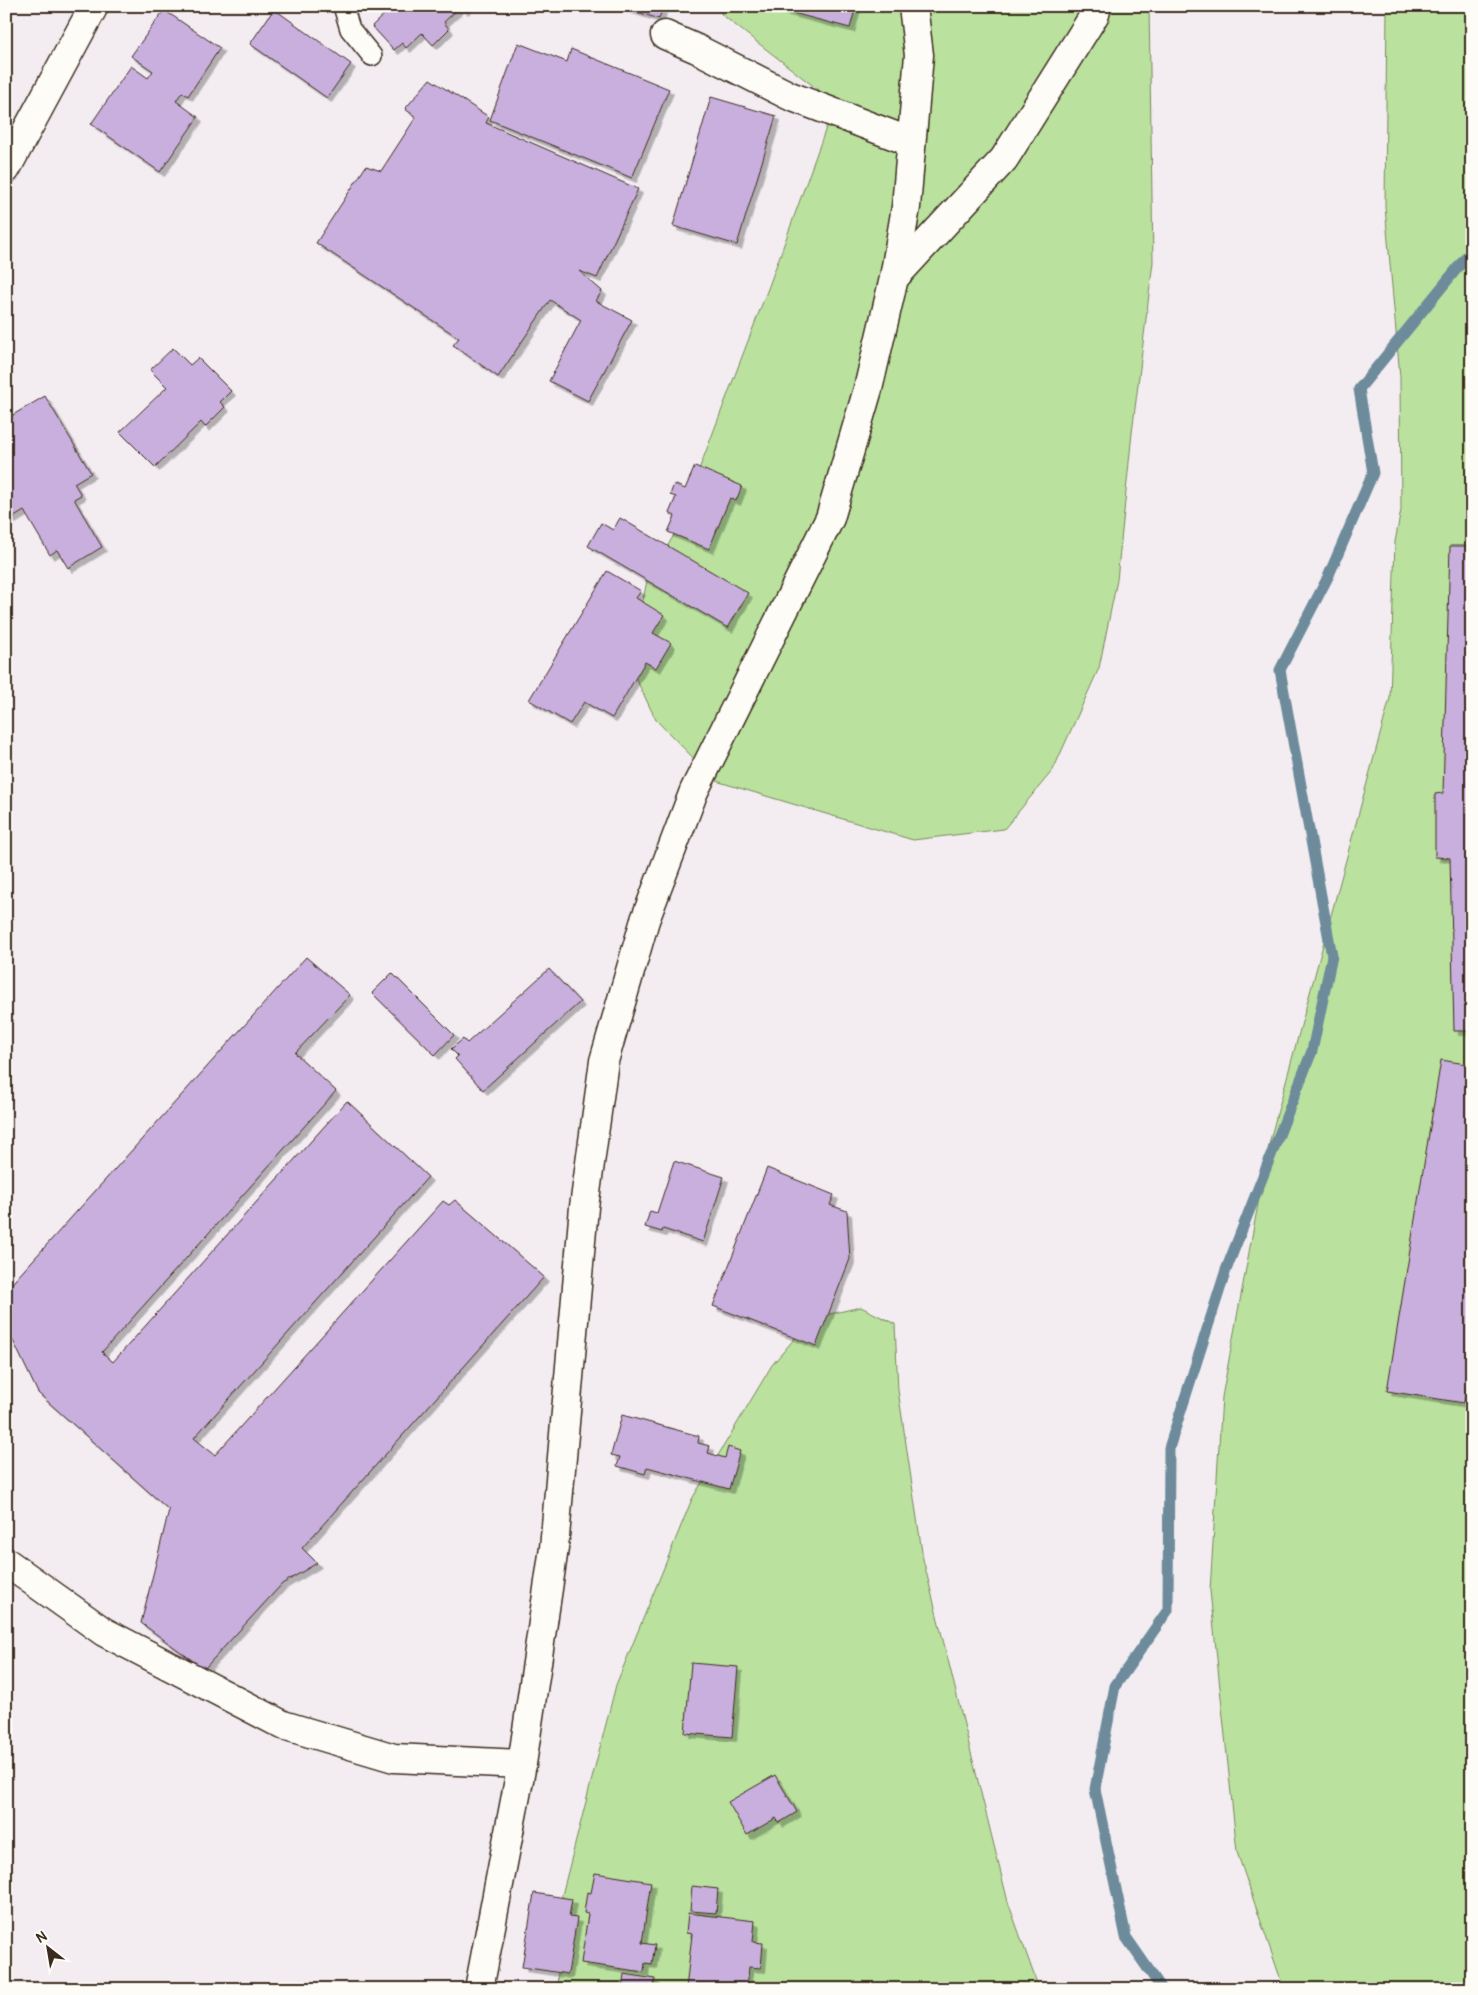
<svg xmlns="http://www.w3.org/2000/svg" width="1478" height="1995" font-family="Pangolin,sans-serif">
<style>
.green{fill:#bae29e;stroke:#7a865e}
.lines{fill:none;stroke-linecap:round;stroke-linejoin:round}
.stream{stroke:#6d8b9b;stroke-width:11}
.building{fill:#c9afde;stroke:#3b2a1e;filter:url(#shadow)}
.lane-casing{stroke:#3b2a1e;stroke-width:22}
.street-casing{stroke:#3b2a1e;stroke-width:31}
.secondary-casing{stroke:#3b2a1e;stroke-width:31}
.lane{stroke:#fdfcf7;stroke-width:19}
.street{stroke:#fdfcf7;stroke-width:28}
.secondary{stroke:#fdfcf7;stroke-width:28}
</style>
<defs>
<filter id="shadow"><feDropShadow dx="4.5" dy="4.5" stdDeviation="0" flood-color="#0004"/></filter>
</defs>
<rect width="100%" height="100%" fill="#f3edf2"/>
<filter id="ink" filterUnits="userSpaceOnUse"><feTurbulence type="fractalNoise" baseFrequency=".02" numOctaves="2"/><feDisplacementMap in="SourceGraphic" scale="10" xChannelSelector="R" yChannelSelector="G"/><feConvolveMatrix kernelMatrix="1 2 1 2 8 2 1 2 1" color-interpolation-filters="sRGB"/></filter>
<g filter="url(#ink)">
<path class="green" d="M723,6H1149L1153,262L1132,433L1117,580L1099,668L1053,770L1004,829L913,840L716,781L656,720L629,664L647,581L674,535L769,286L835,103L721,14Z
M1387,6H1472V1989H1284L1237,1852L1210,1591L1222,1397L1270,1140L1390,698L1395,542L1401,510L1400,377L1385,207Z
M861,1307L895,1324L898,1390L923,1559L1008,1902L1039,1989H557L562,1895L616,1685L692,1499L772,1365L812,1318Z"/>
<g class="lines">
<path class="stream" d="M1162,1989L1126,1937L1095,1789L1115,1686L1168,1610L1169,1448L1226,1270L1312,1051L1332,956L1280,670L1328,577L1373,473L1359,389L1472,250"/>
</g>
<path class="building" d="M393,6H468L464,10L460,7L444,22L449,29L433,45L422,33L406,48L402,43L394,50L372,26Z
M619,6H663L659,19Z
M766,6H856L850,28Z
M274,9L351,64L327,98L250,44Z
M164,10L220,48L188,96L182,92L176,101L198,117L160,172L91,124L131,66L148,78L153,71L131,56Z
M518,43L567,62L571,49L669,89L632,178L490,120Z
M430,79L489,117L486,123L638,189L597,278L579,271L602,291L596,301L632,320L588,401L549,381L581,320L550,300L498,377L453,345L459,338L316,243L366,166L381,171L416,117L405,109Z
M711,97L776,116L737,245L673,226Z
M173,348L190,365L198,358L231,391L220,402L225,407L205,427L201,422L155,467L120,432L167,387L150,370Z
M45,396L91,473L74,483L81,495L74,499L102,547L68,568L57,550L50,555L24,511L11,519L6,511V419Z
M695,466L742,486L736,501L730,498L709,549L668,532L675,516L669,513L676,497L670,495L674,484L685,489Z
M620,518L748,593L728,628L588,546L601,523L613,530Z
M1450,546H1472V1031H1454L1450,858L1435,857V794L1443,793Z
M607,571L641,591L636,598L664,615L653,633L671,643L656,668L645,662L612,718L584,702L570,724L529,700Z
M306,957L350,995L295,1053L336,1091L102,1352L113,1362L347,1101L428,1177L194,1438L215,1455L443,1201L449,1205L455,1200L544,1277L302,1548L317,1563L282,1584L204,1669L141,1623L169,1510L38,1393L6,1326V1290Z
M549,969L580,1002L483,1090L455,1059L458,1056L451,1049L463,1039L467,1043Z
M392,973L454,1035L435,1055L372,993Z
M1441,1060L1472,1065V1353L1464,1403L1387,1391Z
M674,1161L724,1177L703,1242L663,1229L662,1232L645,1227L650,1211L657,1213Z
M767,1168L834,1195L830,1205L847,1211L850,1259L816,1346L713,1306Z
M622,1415L699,1436L698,1443L710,1446L708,1453L725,1458L728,1447L740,1451L729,1489L647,1467L645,1474L617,1466L620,1457L611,1455Z
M691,1663L738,1667L732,1737L685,1733Z
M775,1775L797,1812L779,1823L776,1818L747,1835L728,1802Z
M595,1873L651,1882L642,1943L655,1945L652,1964L645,1963L644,1972L581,1963L588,1914L584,1913L587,1892L591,1893Z
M692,1886L718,1889L716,1913L690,1911Z
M534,1893L572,1899L569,1917L577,1918L568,1974L522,1967Z
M688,1913L755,1921L753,1942L763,1943L761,1968L749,1967L747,1989H686L692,1934L686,1933Z
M624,1974L655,1979L654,1989H622Z"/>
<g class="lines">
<defs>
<path id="lane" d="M343,6L350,29L372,56"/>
<path id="street" d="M665,35L697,49L790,96L911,142
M6,169L94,6
M894,278L1004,159L1095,14L1097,6
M6,1562L104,1632L283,1725L394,1758L522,1764"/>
<path id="secondary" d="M479,1989L522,1764L554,1548L584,1207L604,1061L645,920L694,791L830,518L868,389L894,278L906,207L919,55L913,6"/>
</defs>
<use href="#lane" class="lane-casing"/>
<use href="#street" class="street-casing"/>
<use href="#secondary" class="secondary-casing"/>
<use href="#lane" class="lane"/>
<use href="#street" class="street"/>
<use href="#secondary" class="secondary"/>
</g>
</g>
<rect width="1478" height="1995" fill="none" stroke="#fdfcf7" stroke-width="25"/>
<rect x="12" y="12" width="1453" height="1970" fill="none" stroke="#3b2a1e" stroke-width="2" filter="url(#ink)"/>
<g transform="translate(48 1948) rotate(329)" stroke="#fdfcf7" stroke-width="4" paint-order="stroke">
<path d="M0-4L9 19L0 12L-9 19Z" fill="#3b2a1e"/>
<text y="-8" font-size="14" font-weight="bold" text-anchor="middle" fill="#3b2a1e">N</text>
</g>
</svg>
